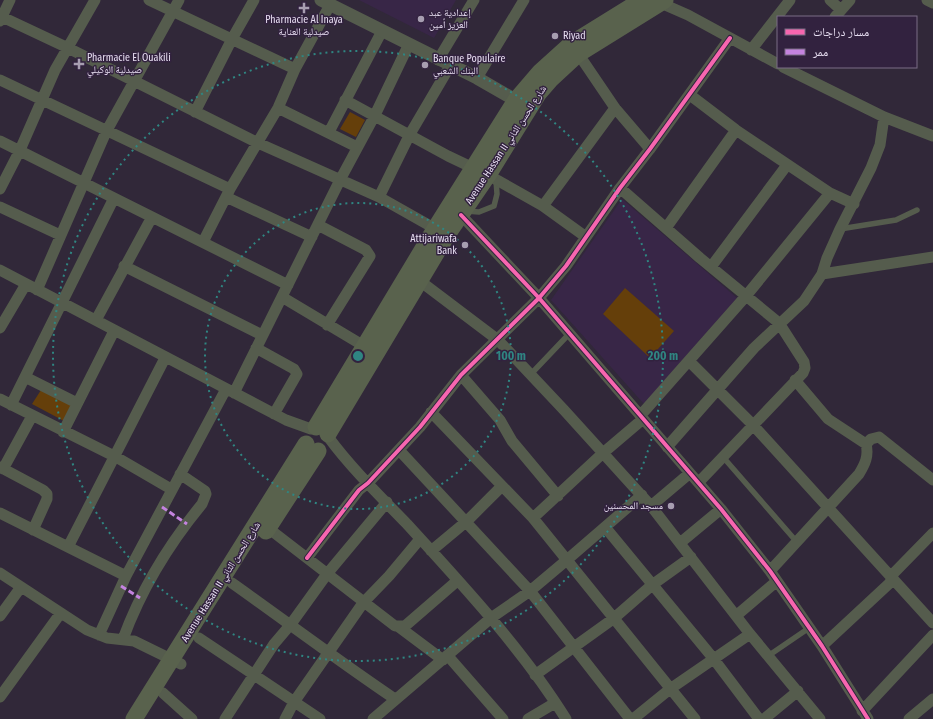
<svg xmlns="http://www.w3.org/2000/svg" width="933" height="719" font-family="'Fira Sans Condensed','Noto Naskh Arabic',sans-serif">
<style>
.built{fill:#382647}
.green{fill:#653f0a}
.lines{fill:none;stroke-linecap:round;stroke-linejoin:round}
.service{stroke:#555c4d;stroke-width:5.5}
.minor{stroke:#555c4d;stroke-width:11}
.tertiary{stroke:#555c4d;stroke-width:13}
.primary{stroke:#59624d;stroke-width:17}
.quiet{stroke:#c483df;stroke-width:3;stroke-dasharray:6 3;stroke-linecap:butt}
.cycleway-casing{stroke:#32223f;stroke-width:6}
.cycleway{stroke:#f766af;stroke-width:4}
.ring{fill:none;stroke:#2f8682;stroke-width:2;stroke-dasharray:2 4}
.poi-dot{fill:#a79eb1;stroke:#32223f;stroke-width:1.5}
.labels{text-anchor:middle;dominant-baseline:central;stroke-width:3;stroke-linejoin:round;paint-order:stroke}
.poi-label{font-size:10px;fill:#e7def1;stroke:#32223f;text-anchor:start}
.street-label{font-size:10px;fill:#e7def1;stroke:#32223f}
.centre{fill:#2f8682;stroke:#32223f;stroke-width:2}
.ring-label{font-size:12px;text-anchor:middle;font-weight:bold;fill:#2f8682;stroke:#32223f;stroke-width:3;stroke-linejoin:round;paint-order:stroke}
</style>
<rect width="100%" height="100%" fill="#312839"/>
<path class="built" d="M359,0H456L434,38Z
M622,199L737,298L644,404L551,300Z"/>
<path class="green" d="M350,112L365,120L356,137L340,129Z
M625,288L674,331L650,358L603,314Z
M41,390L72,405L64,421L32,404Z"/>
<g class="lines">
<path class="service" d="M466,211L479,212L494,206L497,194L496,180
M840,229L896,220L917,210
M531,374L569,334
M723,457L796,541
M768,656L809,628"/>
<path class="minor" d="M149,0L295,69
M830,0L841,10
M927,0L933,3
M656,1L688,15L778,64
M0,16L66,47L258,143L379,197L441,232
M835,17L850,0
M0,21L10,0
M575,49L615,108L650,149
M751,50L790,0
M438,60L474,0
M783,67L884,117L933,136
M477,78L524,0
M0,80L230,189
M690,95L736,130L830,193
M345,100L448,156L488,175L543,206L586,237
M278,108L357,147
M195,112L232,39L254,0
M329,132L382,31
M0,141L288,285
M620,188L700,258L779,323L804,362L805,368L803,373L699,482
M0,189L20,150L55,70L95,0
M226,197L312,237
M379,197L410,134L450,66
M543,206L615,108
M0,207L60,235
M461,215L539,298L721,509L770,571L822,646L868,719
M318,225L366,250L370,256L327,325
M666,228L736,130
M203,242L230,189L278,108L295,69L330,5
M124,266L262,335
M711,267L787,165
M0,270L286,420L311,429
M822,274L933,257
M420,281L498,340L564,410L651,506L750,634L820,719
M37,290L106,132L179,0
M282,297L369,349
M96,320L152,217
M0,328L26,284
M256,348L294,369L297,374L274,414
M689,361L753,425L933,623
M461,375L500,420L512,441L558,496
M25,377L77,403
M234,393L340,180L375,115L409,44
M0,399L116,457L171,489
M11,405L114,198
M431,412L533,518L695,719
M640,416L746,296L830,193L854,204
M63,432L114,331
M329,438C352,469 380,496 407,524C461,583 524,651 566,719
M866,444L871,439L879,437L933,480
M667,447L754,348L804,301L822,274L827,258L840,229L871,168L880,145L884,117
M399,450L530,591L630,719
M0,467L43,490L47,494V499L33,530
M3,469L32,416
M651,506L690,473
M0,513L126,576
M533,518L603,453L643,419
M605,527L713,658L759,719
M268,528L395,626H405L457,581
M680,543L721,509
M68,547L165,358
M431,551L467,521L502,486
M307,558L359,490L368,483L420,427L461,375L539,298L566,266L620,188L650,149L730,38
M770,571L859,474C865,464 869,456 866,444L828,419L795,380
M0,573L87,630L107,638L134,641L181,664
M890,577L933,533
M232,583C287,622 340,662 395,699
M737,615L777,581
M0,616L21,587
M399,627L443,660
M99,635L126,576L226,389
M199,638L320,719
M123,639C141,590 169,544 202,504L206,494L205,491L180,474
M822,646L893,580
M448,656L503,719
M535,675L613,619L652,585L691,557
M163,693L192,719
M0,697L60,614
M862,711L933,635
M225,719L274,644L291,624L327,574L387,502
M285,719L294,702L363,603L389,576L420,539
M373,719L491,618L530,591L568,559L642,495
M528,719L555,703
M633,719L670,689L750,634
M764,719L798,691
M909,719L933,699"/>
<path class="tertiary" d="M321,0L477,78L524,105"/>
<path class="primary" d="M316,427L435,229L516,100L540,72L571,44L642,0
M328,434L447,235L488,175L538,94L551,79L578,54L665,0
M266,531L318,451
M134,719L306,444"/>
<path class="quiet" d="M162,507L187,524
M121,586L140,598"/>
<defs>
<path id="cycleway" d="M461,215L539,298L721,509L770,571L822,646L868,719
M307,558L359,490L368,483L420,427L461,375L539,298L566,266L620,188L650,149L730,38"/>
</defs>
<use href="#cycleway" class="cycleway-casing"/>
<use href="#cycleway" class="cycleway"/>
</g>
<g class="ring">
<circle cx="358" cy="356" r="153"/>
<circle cx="358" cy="356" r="305"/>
</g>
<g class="poi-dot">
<path d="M302 2h4v4h4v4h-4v4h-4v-4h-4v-4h4z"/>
<circle cx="421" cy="19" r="4"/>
<circle cx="555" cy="36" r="4"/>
<path d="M77 58h4v4h4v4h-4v4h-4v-4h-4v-4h4z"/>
<circle cx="425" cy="65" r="4"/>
<circle cx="465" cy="245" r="4"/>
<circle cx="671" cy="506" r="4"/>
</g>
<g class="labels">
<g class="poi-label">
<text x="429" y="13">إعدادية عبد<tspan x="429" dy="12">العزيز أمين</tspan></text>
<text x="304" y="20" text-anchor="middle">Pharmacie Al Inaya<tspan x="304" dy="12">صيدلية العناية</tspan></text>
<text x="563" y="36">Riyad</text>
<text x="87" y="58">Pharmacie El Ouakili<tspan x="87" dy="12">صيدلية الوكيلي</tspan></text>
<text x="433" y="59">Banque Populaire<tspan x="433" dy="12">البنك الشعبي</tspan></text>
<text x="457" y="239" text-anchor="end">Attijariwafa<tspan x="457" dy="12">Bank</tspan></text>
<text x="663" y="506" text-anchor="end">مسجد المحسنين</text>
</g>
<g class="street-label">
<text transform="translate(506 145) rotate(-57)">Avenue Hassan II شارع الحسن الثاني</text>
<text transform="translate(221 582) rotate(-58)">Avenue Hassan II شارع الحسن الثاني</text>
</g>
</g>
<circle cx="358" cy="356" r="6" class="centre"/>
<g class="ring-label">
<text x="511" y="360">100 m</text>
<text x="663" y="360">200 m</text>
</g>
<rect x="777" y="16" width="140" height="52" fill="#32223f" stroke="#7a6d86"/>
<rect x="785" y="29" width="20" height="6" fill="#f766af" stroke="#7a6d86"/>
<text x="813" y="36" font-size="12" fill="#e7def1">مسار دراجات</text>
<rect x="785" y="49" width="20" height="6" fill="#c483df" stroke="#7a6d86"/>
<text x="813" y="56" font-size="12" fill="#e7def1">ممر</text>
</svg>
